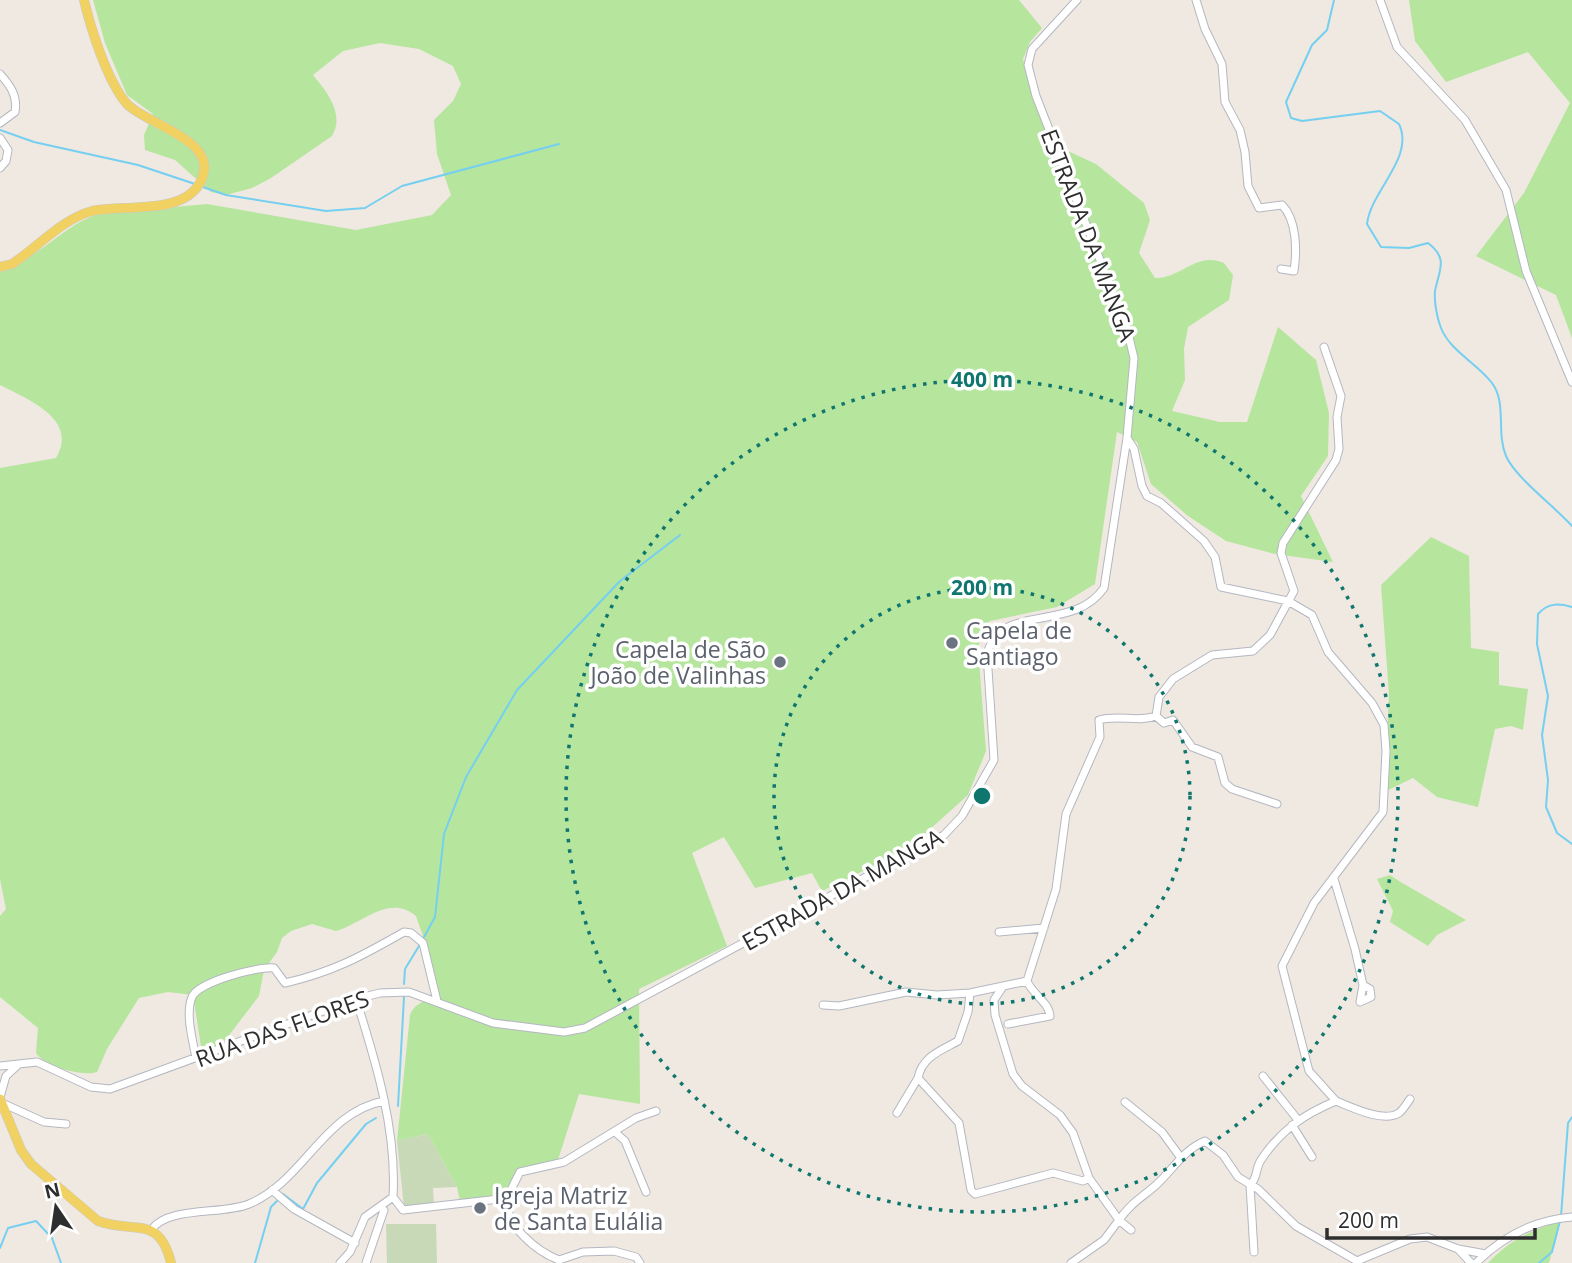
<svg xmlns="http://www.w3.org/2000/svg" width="1572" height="1263" font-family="'Open Sans',sans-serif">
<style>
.green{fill:#b6e59e}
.cemetery{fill:#c8d9b8}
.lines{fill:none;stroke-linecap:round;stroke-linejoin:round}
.stream{stroke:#75cff0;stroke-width:2}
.minor-casing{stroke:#b4b7c1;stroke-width:9}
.major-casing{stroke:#c9c9c9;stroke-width:10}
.minor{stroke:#fff;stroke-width:7}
.major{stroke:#f2d163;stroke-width:9}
.ring{fill:none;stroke:#0f766e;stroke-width:3.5;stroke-dasharray:3.5 7}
.worship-dot{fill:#6b7280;stroke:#fff;stroke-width:2.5}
.labels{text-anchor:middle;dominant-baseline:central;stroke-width:7;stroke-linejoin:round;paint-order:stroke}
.street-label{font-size:23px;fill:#2e2e2e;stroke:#fff}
.worship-label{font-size:23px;fill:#5b616d;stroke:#fff;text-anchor:start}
.centre{fill:#0f766e;stroke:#fff;stroke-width:3.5}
.ring-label{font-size:21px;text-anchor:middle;font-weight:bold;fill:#0f766e;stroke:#fff;stroke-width:7;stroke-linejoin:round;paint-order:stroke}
</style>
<rect width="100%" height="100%" fill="#efe9e1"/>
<path class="green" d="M93,0H1019L1042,28L1030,42L1023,59L1036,104L1057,146L1096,164L1144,203L1150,220L1139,253L1155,278C1181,279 1196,251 1224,263L1233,275L1229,300L1188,327L1184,349L1185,380L1172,411L1220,422H1247L1278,327L1316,360L1329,413L1328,456L1301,496L1333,562L1275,554L1226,541L1188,516L1151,484L1137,442L1117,432L1095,584L1057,607L990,621L981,634L978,648L986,751L968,795L908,849L822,891L812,873L755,888L724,837L692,853L727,946L639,989L640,1104L579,1094L558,1160L519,1170L508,1196L460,1201L457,1187L428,1134L397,1141L410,1015C414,1003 427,1002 433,992C441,977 421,932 416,916C389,893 360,925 336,931L312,924L291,931L282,938L277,952L264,970L259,996L220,1047L202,1053L193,995L168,992L139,998L107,1049L97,1072C82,1077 44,1066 36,1053L38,1028L0,997V916L6,909L0,879V468L56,458C79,419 29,400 0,385V270C40,259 62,225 99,214L207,204L356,230L432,215L451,195L437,154L434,120L453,101L461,84L453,66L419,49L380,43L343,51L313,75C327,92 345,114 332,136L271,178L252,188L226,195L211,192L175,160L145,150L144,135L153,114L127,95L105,43Z
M1409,0H1572V338L1556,295L1476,256L1524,193L1570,103L1528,52L1446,82L1415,41Z
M1431,537L1469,556L1471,648L1499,652V685L1528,689L1523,730L1511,726L1495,729L1478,807L1437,797L1413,778L1384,792L1389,695L1381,585Z
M1390,875L1399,881L1466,920L1437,935L1428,946L1390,922L1393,911L1377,879Z
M1560,1222L1549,1263H1488C1509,1241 1531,1229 1560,1222Z"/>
<path class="cemetery" d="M428,1134L457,1187L433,1188L434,1204L404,1207L397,1141Z
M386,1224H436L437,1263H387Z"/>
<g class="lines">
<path class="stream" d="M1334,0L1327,30L1312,45L1286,102L1291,118L1302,121L1380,111L1399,124C1415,158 1371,190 1367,224L1381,247L1409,248L1428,243C1449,259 1439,270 1435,291C1434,302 1437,318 1441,328C1450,351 1477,363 1492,383C1507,403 1496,433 1506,456C1515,477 1554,506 1572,526
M0,130L34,142L138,165L195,184
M200,186L226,195L326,211L365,208L402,186L559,144
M1572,607C1558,603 1548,603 1538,614L1537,644L1548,696L1542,735L1548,780L1546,807L1557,833L1572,844
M424,937L435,917L444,834L466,777L517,690L620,581L680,535
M404,984L405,969L419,946
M398,1106L404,997
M283,1194L303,1209L317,1183L366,1124L376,1118
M1561,1216L1568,1123L1572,1117
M0,1248L8,1228L36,1221L52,1238L61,1263
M255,1263L271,1207L277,1201
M1539,1263L1552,1252L1560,1221"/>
<defs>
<path id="minor" d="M1196,0L1205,29L1222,64L1225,102L1240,130L1245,152L1248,186L1259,208L1282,205C1297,220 1297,251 1294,271L1281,269
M1380,0L1397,47L1465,120L1506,190L1526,271L1572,382
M0,74C10,85 18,96 15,112L0,123
M0,138L8,150L6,161L0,168
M1127,438L1134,449L1142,486L1147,496L1161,503L1204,541L1215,557L1221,587L1288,601L1312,615L1328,652L1372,703L1384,725L1386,751L1383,812L1314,903L1282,966L1309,1071L1336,1101
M1156,716L1164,723L1173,720L1192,747L1218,757L1225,783L1232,789L1277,804
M1334,879L1355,949L1363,985L1360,1002L1371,997L1370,989L1363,985
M999,932L1044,928
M1002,988L994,1000L995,1015L1013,1074L1022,1086L1060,1115L1073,1133L1089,1178L1119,1220L1104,1240L1071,1263
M970,993L968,1012L958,1041C940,1051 922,1057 918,1078L959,1123L971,1190L975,1194L1053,1173L1083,1181L1089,1178
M356,999C376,1062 397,1131 393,1197L403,1210L508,1198
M823,1005L839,1006L906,992L937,995L970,993L1027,981L1056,889L1066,814L1100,737L1099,720C1119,714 1137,723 1156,716L1159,697L1173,679L1212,655L1253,651L1270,635L1294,591L1281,553L1283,543L1336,460L1339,449L1337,417L1341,396L1324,347
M1008,1024L1050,1016C1049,1002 1032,994 1027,981
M196,1058C193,1041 185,1014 192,997C198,982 258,966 274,968L285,983C333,972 362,956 404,932L411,933L423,943L437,1001
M0,1066L37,1062L91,1087L110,1089L356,999L380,993L409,992L493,1023L564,1032L585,1028L944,835L962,816L994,760L987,654C1001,601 1072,634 1104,588L1127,438L1134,358L1127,329L1036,96L1028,65L1032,49L1077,0
M1263,1076L1298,1120
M0,1097L6,1076L18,1065
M1336,1101C1351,1107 1383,1123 1399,1113C1403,1110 1407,1103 1410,1099
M1125,1102L1162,1132L1181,1158
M2,1103L44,1122L66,1124
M897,1113L918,1078
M1292,1125L1312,1157
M615,1132L625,1141L646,1192
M1250,1185C1258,1178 1255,1169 1261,1160C1280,1131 1304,1114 1336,1101
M1250,1185L1254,1252
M272,1190L294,1209L355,1243
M152,1229C169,1206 223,1215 249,1204C303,1182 324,1112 384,1101
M1131,1230L1119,1220C1130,1204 1141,1198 1155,1186C1172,1171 1183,1150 1205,1141L1223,1155L1238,1177L1258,1189L1296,1226L1357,1261L1410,1239L1427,1237L1458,1249L1486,1254
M1458,1249L1471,1263
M340,1263L350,1252L365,1217L393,1197
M366,1263L384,1210
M640,1263L636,1257L614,1251L583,1252L559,1260C538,1252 503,1225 508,1199C510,1190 516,1180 520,1172L564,1162L636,1118L656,1111
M1476,1263C1503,1236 1534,1220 1572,1217"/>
<path id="major" d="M0,267L12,264C38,247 62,219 92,211C124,204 184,216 201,181C221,140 147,125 127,104C107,81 91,29 84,0
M0,1099L21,1150L31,1164L98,1221C134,1234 159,1214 171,1263"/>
</defs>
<use href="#minor" class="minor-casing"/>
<use href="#major" class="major-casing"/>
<use href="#minor" class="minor"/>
<use href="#major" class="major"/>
</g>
<g class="ring">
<circle cx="982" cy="796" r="208"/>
<circle cx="982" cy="796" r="416"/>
</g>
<g class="worship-dot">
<circle cx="952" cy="643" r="7"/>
<circle cx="780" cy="662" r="7"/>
<circle cx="480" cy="1208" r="7"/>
</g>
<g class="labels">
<g class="street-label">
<text transform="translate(1089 235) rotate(69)">ESTRADA DA MANGA</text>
<text transform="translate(842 889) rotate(-29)">ESTRADA DA MANGA</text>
<text transform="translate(282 1028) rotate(-20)">RUA DAS FLORES</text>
</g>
<g class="worship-label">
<text x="966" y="630">Capela de<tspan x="966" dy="26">Santiago</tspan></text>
<text x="766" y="649" text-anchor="end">Capela de São<tspan x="766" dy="26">João de Valinhas</tspan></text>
<text x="494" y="1195">Igreja Matriz<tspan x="494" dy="26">de Santa Eulália</tspan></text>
</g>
</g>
<circle cx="982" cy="796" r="10" class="centre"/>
<g class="ring-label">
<text x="982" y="387">400 m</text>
<text x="982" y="595">200 m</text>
</g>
<g transform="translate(56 1207) rotate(347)" stroke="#ffffff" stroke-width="5" paint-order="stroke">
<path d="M0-5L12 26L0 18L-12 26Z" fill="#2e2e2e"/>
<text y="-10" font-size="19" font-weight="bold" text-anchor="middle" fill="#2e2e2e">N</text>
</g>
<path d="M1327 1228v10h208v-10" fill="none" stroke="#2e2e2e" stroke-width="3.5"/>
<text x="1338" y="1228" font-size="21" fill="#2e2e2e" stroke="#ffffff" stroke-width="5" paint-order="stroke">200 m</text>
</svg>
